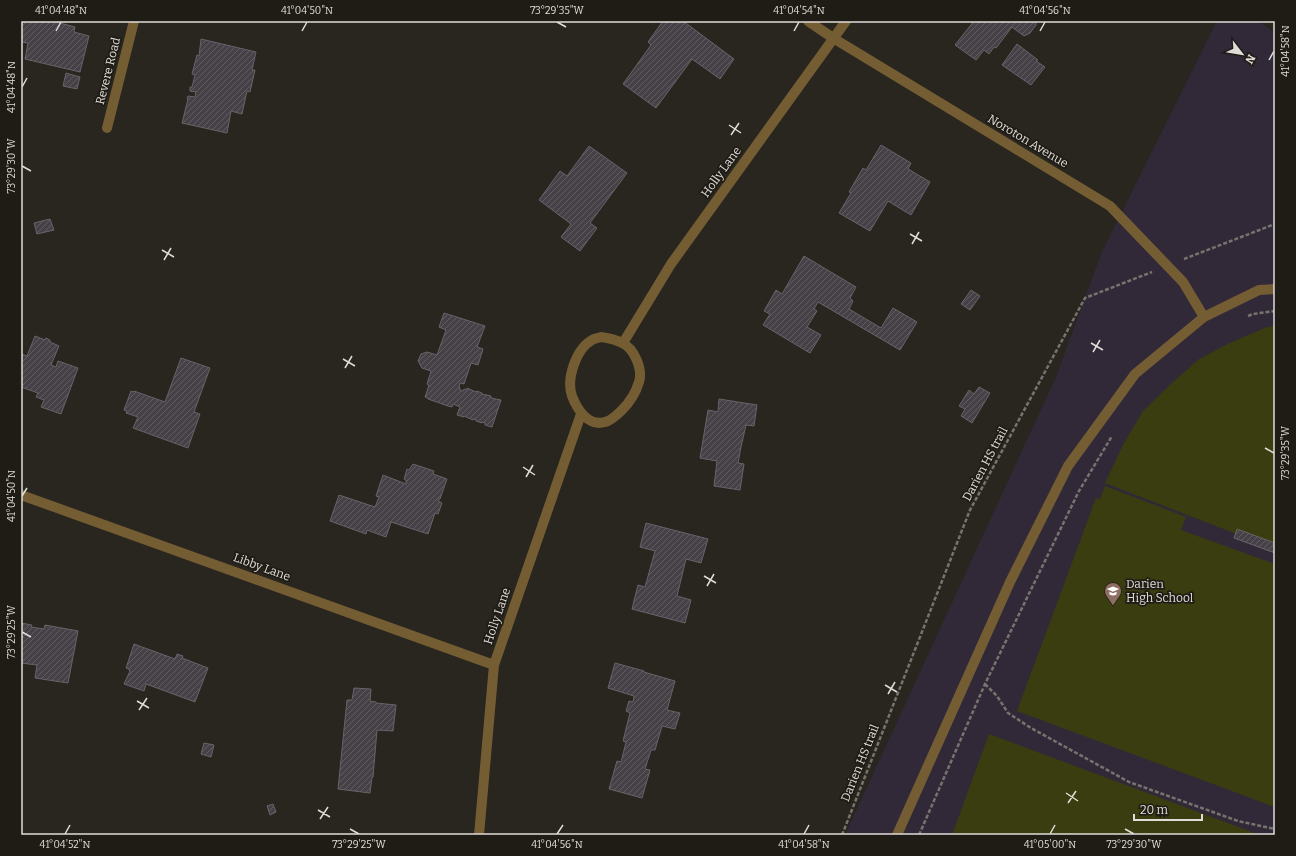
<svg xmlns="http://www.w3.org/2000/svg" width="1296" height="856" font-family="Bitter,serif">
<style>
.education{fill:#322938}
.pitch{fill:#3a3d0f}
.building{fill:url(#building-hatch);stroke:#68636a}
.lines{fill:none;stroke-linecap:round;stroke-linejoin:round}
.path{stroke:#77736e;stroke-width:2.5;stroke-dasharray:4 2;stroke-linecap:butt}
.minor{stroke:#755d33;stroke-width:10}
.ticks{fill:none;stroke:#e0ddd9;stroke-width:1.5}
.labels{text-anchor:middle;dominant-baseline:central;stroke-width:3.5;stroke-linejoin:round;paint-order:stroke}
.street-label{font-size:12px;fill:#e0ddd9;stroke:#1f1b15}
.poi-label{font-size:12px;fill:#e0ddd9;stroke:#1f1b15;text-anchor:start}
.neatline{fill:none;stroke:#e0ddd9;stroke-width:1.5}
.ticks-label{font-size:10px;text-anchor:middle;fill:#e0ddd9}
</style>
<defs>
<pattern id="building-hatch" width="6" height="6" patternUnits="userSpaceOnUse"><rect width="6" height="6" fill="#454147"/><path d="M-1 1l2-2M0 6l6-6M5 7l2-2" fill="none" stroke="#605c61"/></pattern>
</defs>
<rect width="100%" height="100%" fill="#29251f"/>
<path class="education" d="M1217,21H1258L1275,33V835H845L1056,377L1101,254Z"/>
<path class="pitch" d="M1275,326V549L1105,483L1123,445L1143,411L1172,383L1199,359L1230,343L1267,327Z
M1105,486L1186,517L1181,530L1275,564V807L1017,711L1096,498L1100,499Z
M989,734L1260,835H952Z"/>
<path class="building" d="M21,21H47L56,22L75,27L74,32L89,36L80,72L25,59L28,43L21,42Z
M663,21H683L734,59L720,79L692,59L656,108L623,84L651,45L648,42Z
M974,21H1036V25L1030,33L1024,36L1012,27L996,48L994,47L989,54L984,50L976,60L955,45Z
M201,39L256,52L252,70H255L250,92L247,91L242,114L231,111L227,133L182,123L188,99H187L188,96L195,97L196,92L190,91V87H192L195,75L192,74L197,55L199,56Z
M1017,44L1038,60L1036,61L1045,67L1031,85L1002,65Z
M66,73L80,77L77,89L63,86Z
M881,145L911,163L908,169L930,182L911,215L888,201L870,231L839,213L851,193L849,192L863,168L866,170Z
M589,146L627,173L590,223L597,228L580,251L561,237L571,224L539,200L560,171L567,176Z
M50,219L54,230L37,234L34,223Z
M804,256L856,287L850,298L853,301L849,309L881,328L893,308L917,322L900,350L818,302L814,309L817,311L807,327L821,335L810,353L763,325L770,314L764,311L776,290L782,294Z
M971,290L980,296L970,310L961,304Z
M444,313L485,326L477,347L483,349L478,365L471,363L464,384L460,383L459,388H460V390L463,391L464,389L466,390L467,388L476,392L477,391L482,393V394L491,396V398L501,400L492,427L485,425V423L482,422V423L476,421V420L473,419V420L464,416V417L457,415L460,407L453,404L452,407L448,406L428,399V398L425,397L429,385L427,384L431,371L422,368L418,361L421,354L427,352L437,355L446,330L439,327Z
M35,336L45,340L46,338L50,340V342L59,346L51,365L56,367L58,361L78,368L61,414L41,407L44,400L36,397L38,393L21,387V354L27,356Z
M181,358L210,368L194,412L200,414L188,448L133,428L138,417L126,413L127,411L124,410L131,391L133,392L134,391L165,402Z
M979,387L990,393L972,423L961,416L965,409L959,406L969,390L974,394Z
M719,399L757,405L754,426L746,425L741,447L738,463L744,464L740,490L714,486L717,461L700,458L708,410L718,412Z
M413,464L434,471L433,474L447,479L440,499H439L438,501L442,503L438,514L435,513L428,534L391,522L386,537L367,530L366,534L330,521L339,495L375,507L379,497L376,496L383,475L406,484V480L404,479L407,469L409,470Z
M646,523L708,539L701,563L686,559L677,596L691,600L685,623L632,609L638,585L645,587L655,551L640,547Z
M1237,529L1275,543V553L1234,538Z
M21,623L32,625L31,627L44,629L45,625L78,631L68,683L35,678L37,665L21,663Z
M134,644L175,659L177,654L183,656L182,658L208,668L195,702L146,684L144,691L124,684L130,671L129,670V669L126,668Z
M615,663L644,671V672L675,681L667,710L680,713L675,729L662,726L655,750H651L645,769L650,770L642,798L609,789L617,761L621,762L626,742L623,741L630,713L626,711L629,701L633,702L634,696L608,688Z
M354,688L371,689L370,701L376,702V703L396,705L393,731L377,730L373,777H372L370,793L338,789L347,700H352Z
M204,743L214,745L211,757L201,754Z
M273,804L276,812L270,815L267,806Z"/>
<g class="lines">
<path class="path" d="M1184,259L1275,224
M1248,316L1253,314L1275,311
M985,684L997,696L1008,713L1031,728L1129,782L1238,821L1275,829
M842,835L970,510L1085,298L1152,272
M919,835L985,684L1079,491L1112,436"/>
<path class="minor" d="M808,21L833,38L1110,206L1183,282L1204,317
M107,128L134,21
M601,337C608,338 615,339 622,343C634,348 643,369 639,382C636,392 630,402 622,410C618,414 611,421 605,422C588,427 577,409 572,396C566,379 576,349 592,340C595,338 599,338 601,337Z
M623,343L671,264L846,21
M21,495L494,665
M479,835L494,665L581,414
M897,835L1010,582L1068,466L1135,374L1204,317L1259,290L1275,289"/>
</g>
<path class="ticks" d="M557,22L566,27M56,31L61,22M302,31L307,22M794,31L799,22M1040,31L1045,22M1269,60L1274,51M22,87L27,78M729,125L741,133M731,135L739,123M22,166L31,171M910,234L922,241M912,244L919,232M162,250L174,257M164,260L171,248M1091,343L1103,350M1093,352L1100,340M343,359L355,366M345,368L352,356M1265,448L1274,453M523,467L535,475M526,477L533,465M22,496L27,488M704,576L716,583M707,586L714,574M22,632L31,637M885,685L897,692M888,694L895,682M137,701L149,708M139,710L147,698M1066,793L1078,801M1068,803L1076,791M318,810L330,817M320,819L328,807M350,829L359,834M1125,829L1134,834M65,834L70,825M557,834L563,825M804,834L809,825M1050,834L1055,825"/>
<defs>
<symbol id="school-pin" viewBox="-11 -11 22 30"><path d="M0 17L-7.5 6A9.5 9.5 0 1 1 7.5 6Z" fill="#8d6e63" stroke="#1f1b15"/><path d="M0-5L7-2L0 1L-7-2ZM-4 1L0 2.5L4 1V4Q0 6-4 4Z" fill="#fff"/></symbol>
</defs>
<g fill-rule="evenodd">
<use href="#school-pin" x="1103" y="581" width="20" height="27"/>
</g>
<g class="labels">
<g class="street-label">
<text transform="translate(108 71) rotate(-76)">Revere Road</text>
<text transform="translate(1028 141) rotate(31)">Noroton Avenue</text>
<text transform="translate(721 172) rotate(-54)">Holly Lane</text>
<text transform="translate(985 464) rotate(-62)">Darien HS trail</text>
<text transform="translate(262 567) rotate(20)">Libby Lane</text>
<text transform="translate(497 616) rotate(-71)">Holly Lane</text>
<text transform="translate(860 763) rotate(-68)">Darien HS trail</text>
</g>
<g class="poi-label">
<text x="1126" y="584">Darien<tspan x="1126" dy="14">High School</tspan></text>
</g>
</g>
<rect width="1296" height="856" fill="none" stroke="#1f1b15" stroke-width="44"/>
<g transform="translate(1242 54) rotate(121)" stroke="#1f1b15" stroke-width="3" paint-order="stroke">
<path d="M0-3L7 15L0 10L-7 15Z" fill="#e0ddd9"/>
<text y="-6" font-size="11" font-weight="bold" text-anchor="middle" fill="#e0ddd9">N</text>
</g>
<path d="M1134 814v6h68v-6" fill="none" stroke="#e0ddd9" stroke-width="2"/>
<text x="1140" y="814" font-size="12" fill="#e0ddd9" stroke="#1f1b15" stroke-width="3" paint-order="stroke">20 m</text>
<rect x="22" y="22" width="1252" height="812" class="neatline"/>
<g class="ticks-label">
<text x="61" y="14">41°04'48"N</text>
<text x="307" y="14">41°04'50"N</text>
<text x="557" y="14">73°29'35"W</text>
<text x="799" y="14">41°04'54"N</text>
<text x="1045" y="14">41°04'56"N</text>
<text transform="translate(1285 51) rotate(-90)" y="4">41°04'58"N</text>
<text transform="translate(11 87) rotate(-90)" y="4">41°04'48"N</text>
<text transform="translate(11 166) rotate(-90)" y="4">73°29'30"W</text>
<text transform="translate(1285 453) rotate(-90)" y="4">73°29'35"W</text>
<text transform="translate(11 496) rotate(-90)" y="4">41°04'50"N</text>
<text transform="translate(11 632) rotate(-90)" y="4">73°29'25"W</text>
<text x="65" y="848">41°04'52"N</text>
<text x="359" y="848">73°29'25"W</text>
<text x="557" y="848">41°04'56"N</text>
<text x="804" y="848">41°04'58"N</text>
<text x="1050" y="848">41°05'00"N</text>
<text x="1134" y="848">73°29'30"W</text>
</g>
</svg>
